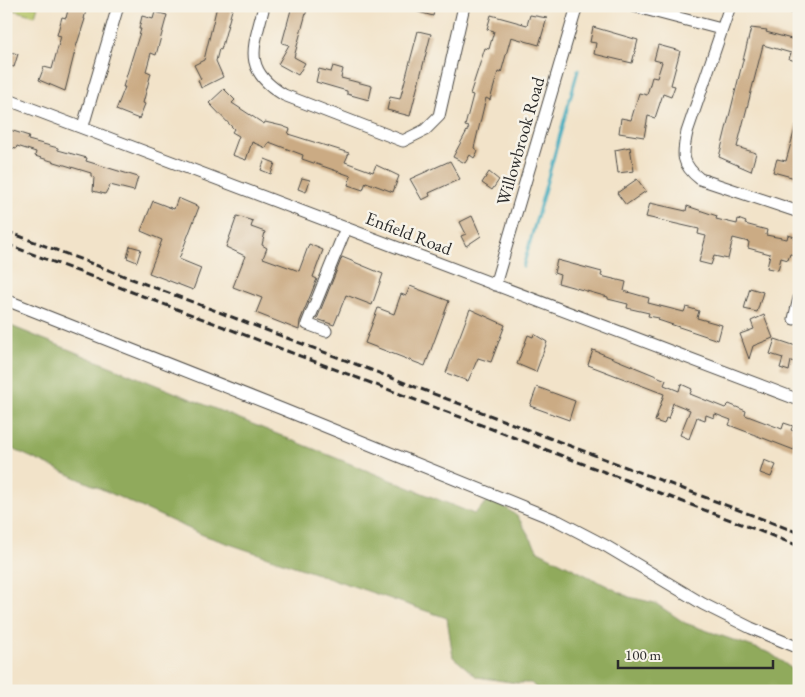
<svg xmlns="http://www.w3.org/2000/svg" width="805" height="697" font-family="'EB Garamond',serif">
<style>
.green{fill:#b5c568;stroke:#70784a}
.forest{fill:#90aa5c;stroke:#5e6a44}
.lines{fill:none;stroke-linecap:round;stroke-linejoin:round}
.stream{stroke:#3daabd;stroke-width:3}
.building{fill:#cbab84}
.minor-casing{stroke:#494743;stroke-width:13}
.minor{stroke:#fff;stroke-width:11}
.rail{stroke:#2b2b2b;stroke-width:3;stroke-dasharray:8 4;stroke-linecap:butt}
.labels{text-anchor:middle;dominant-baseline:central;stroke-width:5;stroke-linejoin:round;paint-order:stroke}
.street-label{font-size:18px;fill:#2b2b2b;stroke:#f7f3e8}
</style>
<rect width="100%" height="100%" fill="#f7f3e8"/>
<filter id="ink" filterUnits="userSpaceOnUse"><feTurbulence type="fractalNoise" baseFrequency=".02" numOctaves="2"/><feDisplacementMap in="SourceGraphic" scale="10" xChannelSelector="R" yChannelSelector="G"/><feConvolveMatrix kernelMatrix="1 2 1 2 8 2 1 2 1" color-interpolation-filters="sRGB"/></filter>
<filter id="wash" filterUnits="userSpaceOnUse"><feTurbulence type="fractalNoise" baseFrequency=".0096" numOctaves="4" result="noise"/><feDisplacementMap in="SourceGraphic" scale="20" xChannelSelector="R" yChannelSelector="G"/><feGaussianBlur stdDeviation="1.12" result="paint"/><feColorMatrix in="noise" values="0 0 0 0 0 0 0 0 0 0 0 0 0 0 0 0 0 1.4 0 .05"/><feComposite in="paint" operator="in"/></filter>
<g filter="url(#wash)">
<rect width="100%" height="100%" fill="#f2e3c9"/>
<path class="green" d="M6,6H38L35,16L6,8Z"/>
<path class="forest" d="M6,324L474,514L492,497L518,517L538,551L629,597L655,603L685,623L770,653L799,674V691H539L531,683H517L477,677L453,657L447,618L203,535L6,446Z"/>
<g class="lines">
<path class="stream" d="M523,267L578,70"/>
</g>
<g id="blocks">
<path class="building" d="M69,6H87L84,19H85L76,47L65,91L39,80L44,67L52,69L61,36L57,35L62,17L66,18Z
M217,6H233L221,50L219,49L216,61L223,77L201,88L198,80L201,79L194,65L204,60Z
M292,6H308L294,57L305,63L298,75L278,64L289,45L282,43Z
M408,6H435L433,16L408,9Z
M155,12L167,15L156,55L151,53L146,71L151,73L143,103L145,104L139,119L116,110L125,87H123L141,29H139L142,16L153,19Z
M491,15L527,25L530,15L547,18L539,45L511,37L501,73L498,72L490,100L486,98L474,148L478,151L474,158L470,155L465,163L453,157L469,127L465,126L473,95L470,94L485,48L489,49L494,31L487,29Z
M593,27L638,40L632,63L594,54L596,43L590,42Z
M751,28L767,30L766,32L795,40L796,33H799V62L789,59L791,53L763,45L737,147L756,153L751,171L719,157Z
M418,31L431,34L410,116L387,110L390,97L400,99Z
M658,45L680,51L671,85L675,86L671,97L663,94L655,118L648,116L644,137L619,133L621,118L631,120L639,93L647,95L652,77L657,78L662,62L654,60Z
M6,51L18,54L14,67L6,65Z
M333,66L343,69L341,78L372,86L369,100L347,94V91L316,82L319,69L331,72Z
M224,89L235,100L232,103L264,124L265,122L282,126L290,129L288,134L349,153L345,162L373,172L376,165L399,176L393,192L366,182L363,190L348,185L351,176L302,159L303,155L269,142L266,148L252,142L246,160L232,155L239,136L232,132L234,129L209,103Z
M796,125H799V179L773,172L777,159L786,161Z
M10,130L29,136L28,140L58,148V150L87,158L86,161L138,177L134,191L110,185L105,194L93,191L94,177L91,176V173L35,156L36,152L17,146L16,149L6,146Z
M630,147L634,171L618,173L615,150Z
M265,159L275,163L271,174L261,170Z
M450,161L460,179L429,193L430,196L422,200L410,179Z
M489,172L499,180L492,190L482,183Z
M302,178L310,180L306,192L298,189Z
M637,179L646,191L626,205L617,193Z
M178,198L199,207L179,259L201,268L193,290L149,273L162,240L141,231L153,201L174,209Z
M650,203L686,211L687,206L717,216L716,219L737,224L738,219L746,222L745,224L767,230L766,235L787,239L788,235L795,237L794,242L799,243L796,255L790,254L788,260L781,258L778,270L767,268L770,254L748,248L749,242L733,238L728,259L714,256L711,265L699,262L706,236L698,234L699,229L646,217Z
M237,216L253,221L251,227L265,232L262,245L267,248L263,258L299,271L309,244L323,250L313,277L317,279L300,321L299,330L256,313L262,298L233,287L245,256L226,247Z
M472,216L481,236L466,246L461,236L466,234L460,222Z
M130,246L141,249L137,262L127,258Z
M342,257L383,274L372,305L346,295L334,325L317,319Z
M557,260L602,272L601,276L626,282L624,291L649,298L648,303L684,312L686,307L699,311L697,318L722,325L718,340L658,320L659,318L648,316L649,313L627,308L628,304L608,299V297L558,283L560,275L554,273Z
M410,286L449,301L425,366L365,343L378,308L394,314L401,294L406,296Z
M750,288L763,292L757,312L744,309Z
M470,309L505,325L491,362L478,358L468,381L446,373Z
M764,315L773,338L753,346L749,359L740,334L754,329L751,321Z
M534,334L547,342L536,372L517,364L528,335L533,337Z
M775,339L799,347V363L791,361L789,371L780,368L783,358L770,354Z
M593,350L666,380L664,385L679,391L681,384L692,389L690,394L725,408L729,404L746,411L745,415L782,429L784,423L793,426L791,430L799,433L794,450L729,425L731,420L715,414L714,418L706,415L705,420L697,417L689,439L680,435L690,410L673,403L668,419L666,418L664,424L655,421L664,394L588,365Z
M537,387L575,401L569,420L530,406Z
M764,460L776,465L771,477L760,473Z"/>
</g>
</g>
<g filter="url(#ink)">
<use href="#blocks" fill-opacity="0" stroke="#494743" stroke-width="1"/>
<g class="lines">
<defs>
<path id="minor" d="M264,6C254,47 241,69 284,95L403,141L425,130L439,116L464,6
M633,6L721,29
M730,6L687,132C682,155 681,164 700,179L799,212
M789,6L799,9
M6,99L799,400
M83,126L118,6
M495,285L577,6
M6,300L282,409L558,521L606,546L703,604L751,628L799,648
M794,319L799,298
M326,331L307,324L346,228"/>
</defs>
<use href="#minor" class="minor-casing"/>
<use href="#minor" class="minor"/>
<path class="rail" d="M6,231L799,533
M6,244L799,546"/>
</g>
</g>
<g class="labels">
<g class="street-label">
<text transform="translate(520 141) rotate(-74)">Willowbrook Road</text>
<text transform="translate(409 233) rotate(21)">Enfield Road</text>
</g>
</g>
<rect width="805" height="697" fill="none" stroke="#f7f3e8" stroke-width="25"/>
<path d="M618 660v8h155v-8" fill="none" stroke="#2b2b2b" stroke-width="2.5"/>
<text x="625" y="660" font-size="15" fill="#2b2b2b" stroke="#f7f3e8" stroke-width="4" paint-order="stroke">100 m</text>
</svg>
